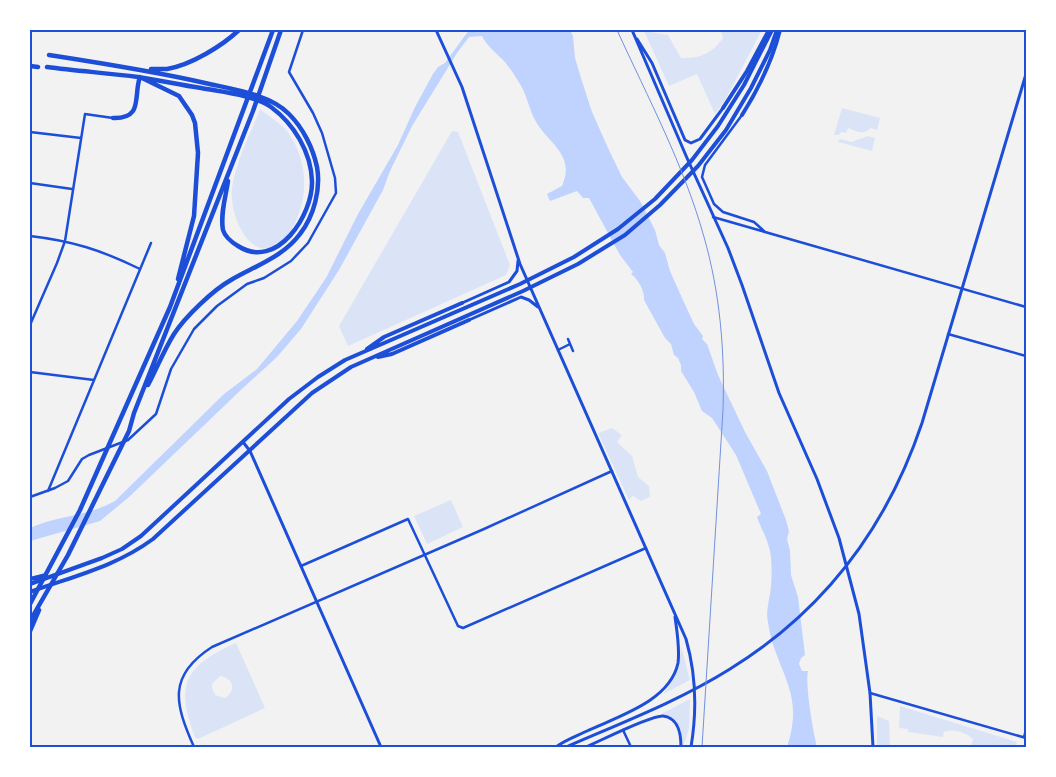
<svg xmlns="http://www.w3.org/2000/svg" width="1056" height="777" font-family="'Alegreya Sans',sans-serif">
<style>
.green{fill:#dbe4f7;fill-rule:evenodd}
.water{fill:#bfd3fe}
.lines{fill:none;stroke-linecap:round;stroke-linejoin:round}
.minor{stroke:#1d4ed8;stroke-width:2.5}
.tertiary{stroke:#1d4ed8;stroke-width:3}
.secondary{stroke:#1d4ed8;stroke-width:4}
.primary{stroke:#1d4ed8;stroke-width:4}
.motorway{stroke:#1d4ed8;stroke-width:4.5}
.rail{stroke:#7290e2;stroke-width:1}
.neatline{fill:none;stroke:#1d4ed8;stroke-width:2}
</style>
<rect width="100%" height="100%" fill="#f2f2f2"/>
<path class="green" d="M721,30H762L725,100L715,114L697,74L669,86L644,31L668,35L681,58C699,59 713,53 723,38Z
M842,108L880,118L877,130L870,128C865,136 856,131 848,128L846,133L842,132L838,135H834Z
M260,109C269,116 280,123 287,131C307,158 309,192 296,221C292,230 283,244 274,247C245,258 229,209 232,188C236,160 250,135 260,109Z
M452,131L458,132L510,265L506,275L348,346L339,326Z
M867,136L875,138L872,151L838,142L840,139L852,142C858,139 862,139 867,136Z
M612,428L622,435L617,442L632,456L638,477L649,486L650,497L641,501L633,496L629,500L598,433Z
M451,500L463,527L427,544L414,516Z
M236,643L265,708L198,739L195,737C174,684 186,665 236,643ZM220,676C233,678 237,690 225,698L215,695L212,688V684Z
M681,646L690,680L663,694C676,679 680,665 681,646Z
M690,699L689,729L683,747C682,730 679,717 661,714Z
M900,706L1017,742L1016,747H977L971,745L973,739C965,732 955,728 944,732L943,737L908,732V729L899,728Z
M877,716L889,721L890,747H877Z"/>
<path class="water" d="M469,30H570L573,36L575,58L581,78L592,112L608,148L622,177L640,201L655,230L659,245L665,253L670,271L682,298L694,324L703,336L702,339L707,344L718,375L745,432L767,471L786,520L789,531L787,539L790,551L791,575L798,597L805,655L801,658L799,664L802,671H808C805,685 813,731 817,747H787C806,690 775,672 768,622C766,613 768,607 769,599C772,586 772,570 771,557C769,541 762,531 757,517L761,514L736,455L712,418L702,411L694,392L681,371V365L678,358L674,355L671,344L665,338L644,300C645,291 638,279 631,274L633,272L620,255L589,198H583L577,191L550,201L547,194L562,186C576,154 548,144 535,120C529,109 527,95 520,84C515,76 509,66 502,59C494,51 487,46 482,36L469,37L457,53L412,126L390,171L383,190L339,270L301,329L277,357L244,387L129,497L100,521L30,541V528C51,518 74,517 97,509C103,507 109,504 115,501L224,394L257,369L297,321L326,278L358,214L398,145L415,107L433,74L438,67L445,63Z"/>
<g class="lines">
<path class="minor" d="M742,115L705,165L702,177L714,204L723,212L754,222L764,231
M30,132L81,138
M30,183L72,189
M713,217L1026,307
M30,236C73,241 101,250 140,269
M30,325L57,263L65,241L85,114L113,118
M948,334L1026,356
M568,339L573,351
M558,350L570,344
M30,372L94,380
M48,491L151,243
M30,497L55,488L68,481L82,459L89,455L128,440L156,414L171,369L194,329L217,306L247,284L264,278L291,261L308,243L336,193L335,178L322,133L313,113L289,72L303,30
M301,566L408,519L458,626L463,628L646,548
M870,693L1026,738
M623,730L631,747
M1024,737L1026,730
M194,747C175,704 167,676 212,647L484,529L612,471"/>
<path class="tertiary" d="M436,30L462,87L520,264L686,639C696,674 697,711 691,747
M632,30L687,158L728,248L742,285L779,393L817,479L839,538L859,614L870,693L873,747
M637,39L652,63L685,140L691,143L700,139L723,108
M462,303L509,282L517,271L518,261
M469,320L521,297L529,300L538,307
M243,442L250,451L381,747
M556,747C565,740 577,736 587,731C619,716 670,701 678,663C680,648 677,632 675,617
M566,747C621,723 679,701 730,669C824,611 887,527 922,423L1026,74
M586,747C600,741 651,715 663,716C679,718 681,734 681,747"/>
<path class="secondary" d="M367,349L384,337L462,303
M378,357L392,354L469,320
M30,579L46,575
M30,584L102,558L122,549L141,536L289,399L318,377L345,360L520,284L574,257L618,229L655,199L692,160L718,126L744,85L772,30
M30,592C74,576 115,567 153,539L312,393L351,367L523,291L578,264L625,235L660,205L698,166L726,130L751,88L770,50L777,30"/>
<path class="primary" d="M723,108L747,71L769,30
M742,115C759,88 772,62 780,30"/>
<path class="motorway" d="M49,55C101,63 153,71 205,83C231,89 270,94 289,114C303,128 313,148 317,167C321,189 314,216 300,234C283,257 255,266 231,280C213,290 185,317 174,334C164,350 157,368 148,385
M30,66L38,67
M47,67C77,71 107,73 138,77C159,80 180,85 201,88C222,92 254,95 271,107C294,124 311,152 312,181C313,215 277,271 238,246C233,243 225,237 223,230C220,214 226,196 228,181
M151,69C156,69 162,69 167,69C191,65 222,46 239,30
M113,118C144,119 133,96 140,77L179,96L192,115L195,123L198,153L194,216L178,279
M30,604L80,510L170,307L273,30
M30,621L68,555L129,431L134,413L253,111L281,30
M30,631L39,610"/>
<path class="rail" d="M617,30C648,98 684,165 704,237C720,293 725,351 723,410L702,747"/>
</g>
<rect width="1056" height="777" fill="none" stroke="#ffffff" stroke-width="62"/>
<rect x="31" y="31" width="994" height="715" class="neatline"/>
</svg>
